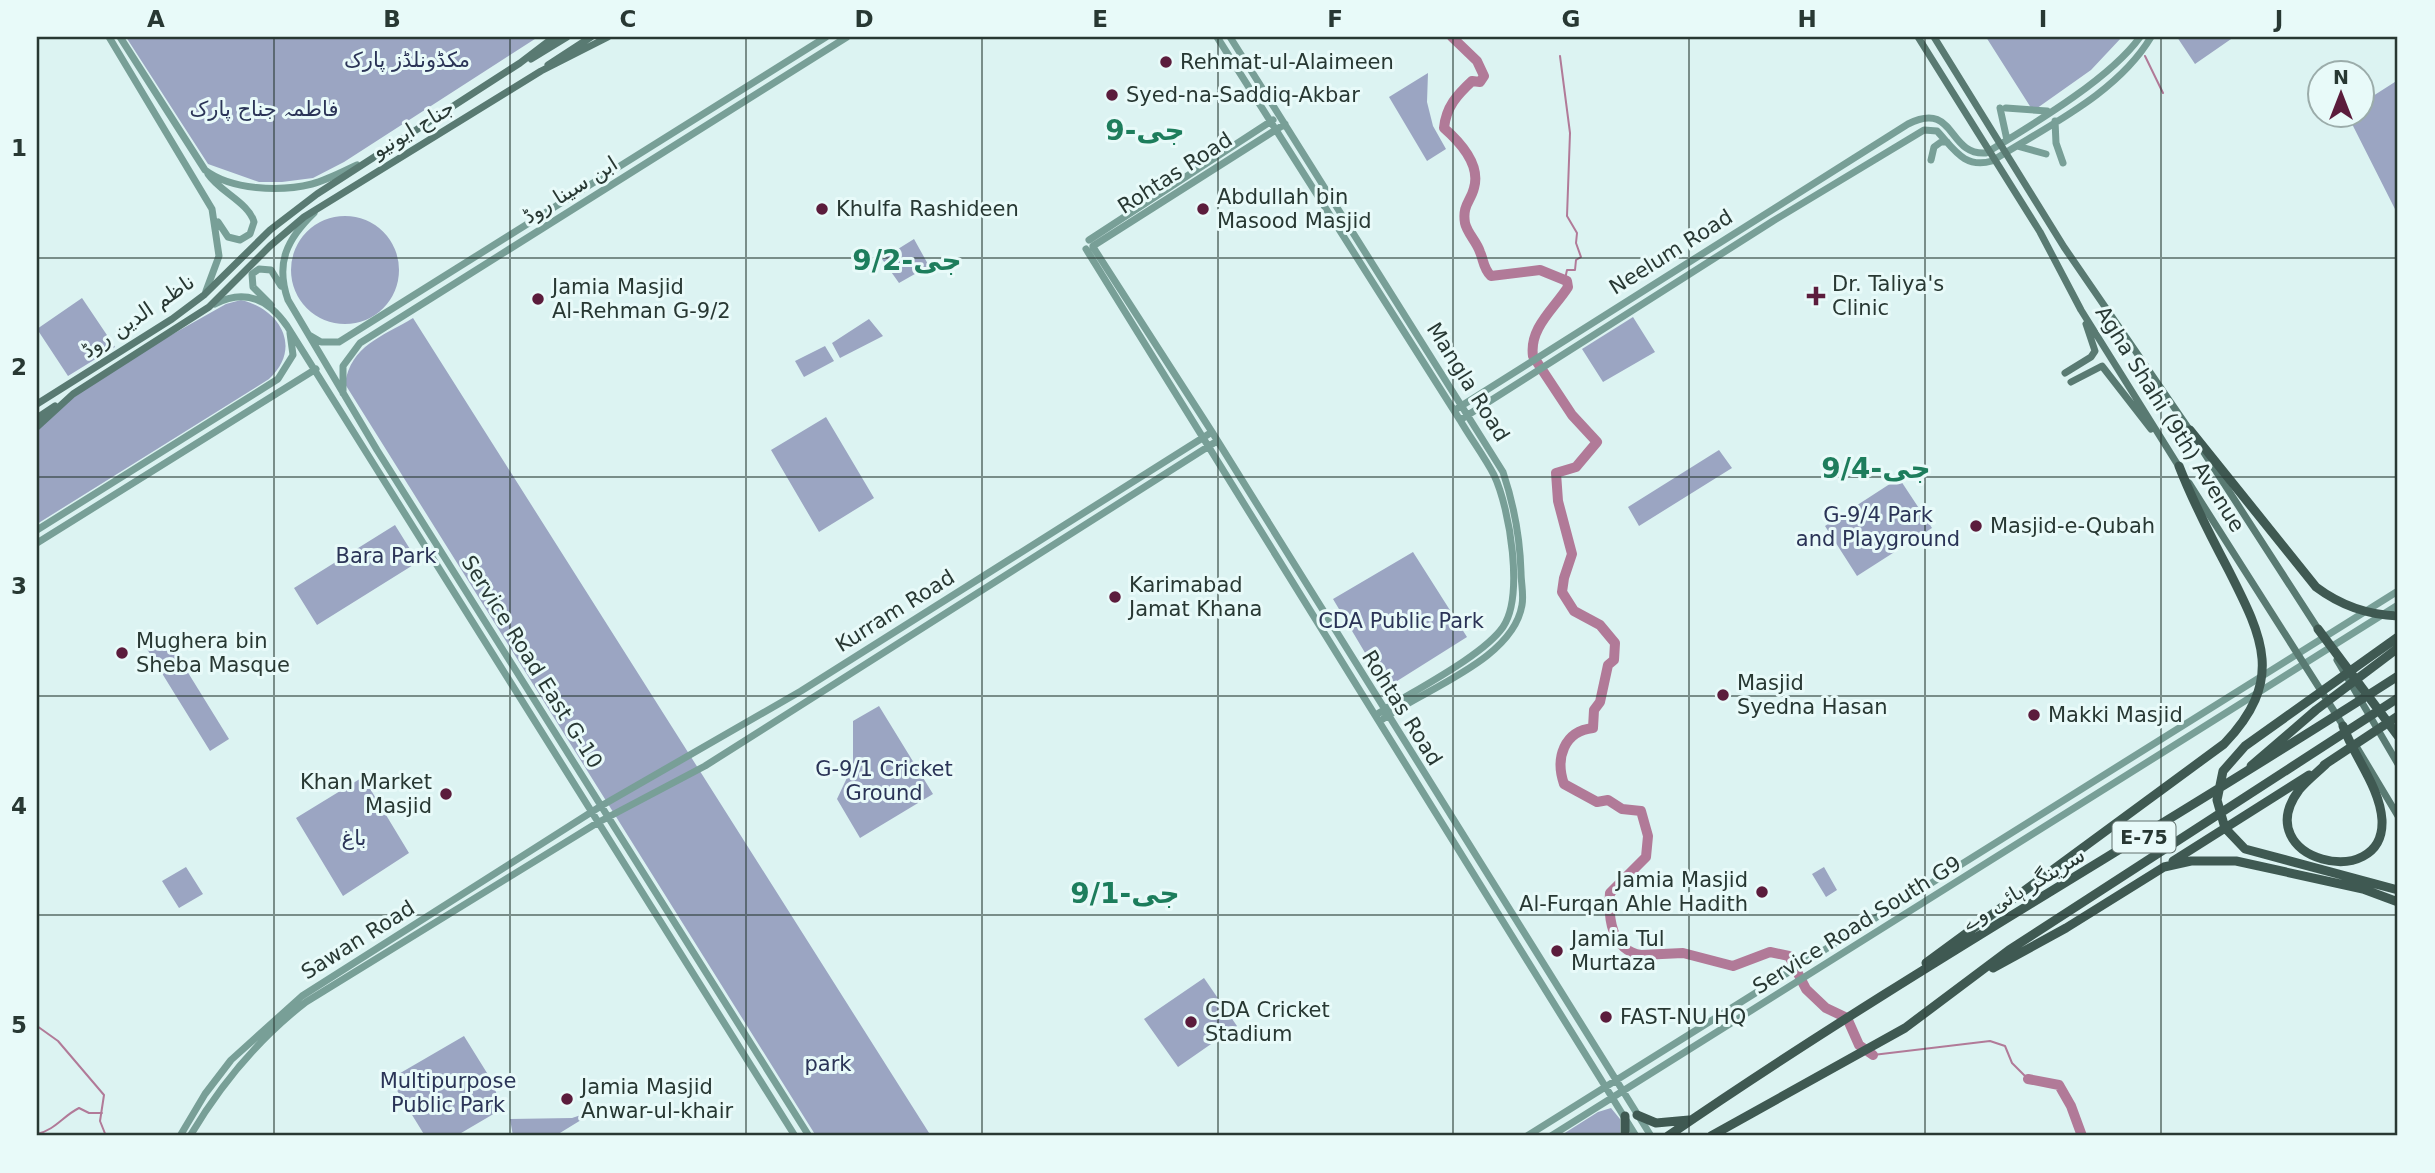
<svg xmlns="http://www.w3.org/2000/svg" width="2435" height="1173" font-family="'DejaVu Sans','Noto Naskh Arabic',sans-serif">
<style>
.green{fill:#9ba5c2}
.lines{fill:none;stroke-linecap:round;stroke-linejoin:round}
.stream{stroke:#b17a98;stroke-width:2}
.river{stroke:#b17a98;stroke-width:10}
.secondary{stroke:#789f97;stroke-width:7}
.primary{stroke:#597a72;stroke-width:7}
.highway{stroke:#3f5952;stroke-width:9}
.grid{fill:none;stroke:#283833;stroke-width:2;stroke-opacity:0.55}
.poi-dot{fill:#5b1c3c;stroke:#e8faf9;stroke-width:2.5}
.labels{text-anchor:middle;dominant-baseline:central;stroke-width:6;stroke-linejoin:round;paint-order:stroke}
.shield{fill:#e8faf9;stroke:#62726e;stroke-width:2}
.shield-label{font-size:19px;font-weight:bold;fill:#283833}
.park-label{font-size:21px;fill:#2b3457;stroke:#e8faf9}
.poi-label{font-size:21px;fill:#283833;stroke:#e8faf9;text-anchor:start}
.street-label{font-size:21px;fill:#283833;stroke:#e8faf9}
.district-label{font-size:28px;font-weight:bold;fill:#1d7d5c;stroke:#e8faf9}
.neatline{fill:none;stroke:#283833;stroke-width:2.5}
.grid-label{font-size:23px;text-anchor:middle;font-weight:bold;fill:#283833}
</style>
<rect width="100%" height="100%" fill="#dcf3f2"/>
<path class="green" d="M126,37H538L344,162L313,178L282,182H259L208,164Z
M1986,37H2122L2091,70L2033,111Z
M2177,37H2234L2195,64Z
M1428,73L1427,102L1433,126L1446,149L1427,161L1389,97Z
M2398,80V215L2348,116H2362V103Z
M291 270a54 54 0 1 1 108 0a54 54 0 1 1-108 0Z
M914,239L929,266L899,283L882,259Z
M82,298L115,347L68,376L37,329Z
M241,300C280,309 303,348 269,379L37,524V419L164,339L226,304Z
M1633,317L1655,352L1603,382L1582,349Z
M413,318L931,1136H816L345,384C351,345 382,337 413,318Z
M869,319L883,336L840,358L832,343Z
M825,346L834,361L804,377L795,361Z
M826,417L874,498L819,532L771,450Z
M1719,450L1732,468L1639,526L1628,507Z
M1899,478L1932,528L1857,576L1825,526Z
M395,525L418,562L317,625L294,588Z
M1413,552L1467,637L1386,688L1333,599Z
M166,637L229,739L210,751L147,649Z
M879,706L933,794L860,838L837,799L853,765V721Z
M363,777L409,853L343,896L296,818Z
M186,867L203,894L179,908L162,881Z
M1824,867L1837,890L1826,897L1812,874Z
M1204,978L1237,1026L1178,1067L1144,1019Z
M464,1036L492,1081L502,1109L456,1136H425L390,1079Z
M1611,1108L1620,1119V1136H1560L1598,1112Z
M599,1109L555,1136H513L510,1119L572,1118Z"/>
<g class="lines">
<path class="stream" d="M1560,56L1570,133L1567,216L1577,233L1576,243L1581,257L1576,260L1575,270H1567L1565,279
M2145,56L2163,93
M37,1026L58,1041L104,1095L100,1121L106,1136
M1873,1055L1990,1041L2005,1046L2012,1063L2028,1079
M37,1134C55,1130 63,1116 79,1108L89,1113H102"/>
<path class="river" d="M1452,37L1477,61L1484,76L1480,82L1472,81C1457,95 1446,107 1444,128C1460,142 1481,164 1474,188C1471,201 1462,205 1465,223C1467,233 1477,242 1480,252C1484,261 1483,268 1491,276L1540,270L1567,281L1568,287C1554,309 1529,328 1533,356L1572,415L1597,442L1576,467L1556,473L1558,501L1572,554L1564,578L1562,592L1574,611L1600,625L1615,643L1614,660L1608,665L1600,702L1594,710L1593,728C1564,731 1555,758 1564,784L1597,802L1608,800L1622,809L1641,811L1648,836L1646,857L1610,893C1608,917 1611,950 1641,955L1683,953L1733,966L1770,952L1789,956L1806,989L1826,1008L1847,1018L1859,1045L1873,1055
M2028,1079L2059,1085L2071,1106L2082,1136"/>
<path class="secondary" d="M109,37L212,209L219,256L206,291
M120,37L205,170C231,190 280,192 312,184C327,180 342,172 357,165
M1217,37L1460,420C1471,439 1484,456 1494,475C1510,509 1524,596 1503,627C1482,657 1411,692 1379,713
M1230,37L1503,472C1514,505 1520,537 1521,572C1521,583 1524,595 1522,605C1513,660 1424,689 1383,719
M2000,108L2007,140
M2006,108L2047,111
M2055,121L2056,143L2063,163
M2017,146L2046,154
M1931,160L1934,147L1941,142H1947
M208,174C220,192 249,203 254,222L250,234L240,240L228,237L218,222
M314,213C287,239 275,263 288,300L377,450L809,1136
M1089,240L1273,120
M1093,246L1285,124
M1093,247L1212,432L1651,1136
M1086,249L1636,1136
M215,304C245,288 269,300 287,326L795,1136
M271,305L253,287L252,274L259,269L271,270L281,286
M309,335L321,342H339L826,37
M343,393V366L360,343L847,37
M1458,408L1908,124C1956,100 1947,156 1986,153C2032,125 2110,79 2140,37
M1460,420L1773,221L1924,130L1937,131C1954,149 1964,169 1992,161C2047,126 2117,94 2151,37
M37,530L278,379L293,355L290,333
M37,543L316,369
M180,1136L205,1094L231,1060L302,996L601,806L801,691L1212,432
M190,1136C221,1084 258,1039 306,1002L597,823L705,766L1217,441
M1527,1136L2398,591
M1551,1136L2398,605"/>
<path class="primary" d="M1918,37L2040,232L2081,310L2181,470
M1934,37L2064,247L2191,432
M531,59L567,37
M548,65L591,37
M2065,373L2091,357L2095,351L2086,324
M2071,382L2102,366L2151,429
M37,404L172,319L204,295L270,230L317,194L520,63L554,37
M37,418L55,406
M37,427L73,394L209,307L270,246L304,217L541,71L608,37
M2203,451L2320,632
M2189,483L2346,730
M2337,660L2398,764
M2356,746L2398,816"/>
<path class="highway" d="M2190,430L2316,587C2340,605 2368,615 2398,616
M2318,629L2398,736
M2398,637L2245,746L2223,771L2217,800L2225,828L2245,849L2398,890
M2327,763C2318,772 2307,780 2299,790C2247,860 2385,894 2382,820C2380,787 2354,757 2343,726
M2324,765L2398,716
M2251,766L2316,710L2398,648
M2173,861L2309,775
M1926,963L2224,744C2285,680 2263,638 2228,569C2210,535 2193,502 2179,466
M1993,968L2066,928L2164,867L2191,861H2236L2363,889L2398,902
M1637,1115L1656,1123L1689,1120
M1625,1116V1136
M1668,1136C1905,973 2156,832 2398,676
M1711,1136L1905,1028L2009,950L2398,698"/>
</g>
<path class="grid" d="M274,37V1136M510,37V1136M746,37V1136M982,37V1136M1218,37V1136M1453,37V1136M1689,37V1136M1925,37V1136M2161,37V1136M37,258H2398M37,477H2398M37,696H2398M37,915H2398"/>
<g class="poi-dot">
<circle cx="1166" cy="62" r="7"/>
<circle cx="1112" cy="95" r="7"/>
<circle cx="822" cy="209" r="7"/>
<circle cx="1203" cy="209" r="7"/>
<path d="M1812.5 285.5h7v7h7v7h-7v7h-7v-7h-7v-7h7z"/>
<circle cx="538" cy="299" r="7"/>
<circle cx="1976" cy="526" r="7"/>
<circle cx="1115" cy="597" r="7"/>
<circle cx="122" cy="653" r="7"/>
<circle cx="1723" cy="695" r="7"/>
<circle cx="2034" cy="715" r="7"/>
<circle cx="446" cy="794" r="7"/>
<circle cx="1762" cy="892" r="7"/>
<circle cx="1557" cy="951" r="7"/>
<circle cx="1606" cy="1017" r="7"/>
<circle cx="1191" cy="1022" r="7"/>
<circle cx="567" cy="1099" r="7"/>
</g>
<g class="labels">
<rect class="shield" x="2112.5" y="821.5" width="63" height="31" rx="5"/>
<g class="shield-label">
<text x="2144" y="837">E-75</text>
</g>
<g class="park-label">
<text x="407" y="60">مکڈونلڈز پارک</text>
<text x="264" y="109">فاطمہ جناح پارک</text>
<text x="1878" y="515">G-9/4 Park<tspan x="1878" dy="24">and Playground</tspan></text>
<text x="386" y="556">Bara Park</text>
<text x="1401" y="621">CDA Public Park</text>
<text x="884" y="769">G-9/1 Cricket<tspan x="884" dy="24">Ground</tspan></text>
<text x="354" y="838">باغ</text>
<text x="828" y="1064">park</text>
<text x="448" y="1081">Multipurpose<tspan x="448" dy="24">Public Park</tspan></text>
</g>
<g class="poi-label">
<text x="1180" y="62">Rehmat-ul-Alaimeen</text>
<text x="1126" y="95">Syed-na-Saddiq-Akbar</text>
<text x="1217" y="197">Abdullah bin<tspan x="1217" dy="24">Masood Masjid</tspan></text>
<text x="836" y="209">Khulfa Rashideen</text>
<text x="1832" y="284">Dr. Taliya's<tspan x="1832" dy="24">Clinic</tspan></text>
<text x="552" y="287">Jamia Masjid<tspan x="552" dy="24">Al-Rehman G-9/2</tspan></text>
<text x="1990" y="526">Masjid-e-Qubah</text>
<text x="1129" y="585">Karimabad<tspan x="1129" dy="24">Jamat Khana</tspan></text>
<text x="136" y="641">Mughera bin<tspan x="136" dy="24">Sheba Masque</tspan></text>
<text x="1737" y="683">Masjid<tspan x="1737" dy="24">Syedna Hasan</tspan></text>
<text x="2048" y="715">Makki Masjid</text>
<text x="432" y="782" text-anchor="end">Khan Market<tspan x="432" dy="24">Masjid</tspan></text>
<text x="1748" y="880" text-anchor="end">Jamia Masjid<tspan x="1748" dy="24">Al-Furqan Ahle Hadith</tspan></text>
<text x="1571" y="939">Jamia Tul<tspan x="1571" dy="24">Murtaza</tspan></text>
<text x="1205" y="1010">CDA Cricket<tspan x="1205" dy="24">Stadium</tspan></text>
<text x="1620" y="1017">FAST-NU HQ</text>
<text x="581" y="1087">Jamia Masjid<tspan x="581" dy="24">Anwar-ul-khair</tspan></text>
</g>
<g class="street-label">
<text transform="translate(413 129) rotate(-31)">جناح ایونیو</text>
<text transform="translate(1175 173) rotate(-33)">Rohtas Road</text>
<text transform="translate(570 190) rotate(-32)">ابن سینا روڈ</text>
<text transform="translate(1671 252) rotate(-32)">Neelum Road</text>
<text transform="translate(138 316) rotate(-34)">ناظم الدین روڈ</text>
<text transform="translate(1468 382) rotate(58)">Mangla Road</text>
<text transform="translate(2170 419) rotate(58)">Agha Shahi (9th) Avenue</text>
<text transform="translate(895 611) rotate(-32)">Kurram Road</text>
<text transform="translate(532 662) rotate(58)">Service Road East G-10</text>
<text transform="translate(1402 708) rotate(58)">Rohtas Road</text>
<text transform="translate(2023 889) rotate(-31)">سرینگر ہائی وے</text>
<text transform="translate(1857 925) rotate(-32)">Service Road South G9</text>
<text transform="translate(358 940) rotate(-32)">Sawan Road</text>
</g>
<g class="district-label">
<text x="1145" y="130">جی-9</text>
<text x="907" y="260">جی-9/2</text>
<text x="1876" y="468">جی-9/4</text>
<text x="1125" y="893">جی-9/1</text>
</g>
</g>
<rect width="2435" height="1173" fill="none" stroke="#e8faf9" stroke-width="77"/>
<g transform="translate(2341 94)"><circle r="33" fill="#e8faf9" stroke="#9bacaa" stroke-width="2"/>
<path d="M0-5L12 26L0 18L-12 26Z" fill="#5b1c3c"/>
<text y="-10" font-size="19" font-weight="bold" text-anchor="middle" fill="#283833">N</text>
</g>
<rect x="38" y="38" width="2358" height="1096" class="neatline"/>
<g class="grid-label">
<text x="156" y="27">A</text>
<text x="392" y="27">B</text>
<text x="628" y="27">C</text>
<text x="864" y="27">D</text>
<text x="1100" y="27">E</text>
<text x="1335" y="27">F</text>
<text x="1571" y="27">G</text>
<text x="1807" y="27">H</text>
<text x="2043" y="27">I</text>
<text x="2279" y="27">J</text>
<text x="19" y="156">1</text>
<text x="19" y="375">2</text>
<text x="19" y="594">3</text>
<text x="19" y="814">4</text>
<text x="19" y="1033">5</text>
</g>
</svg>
